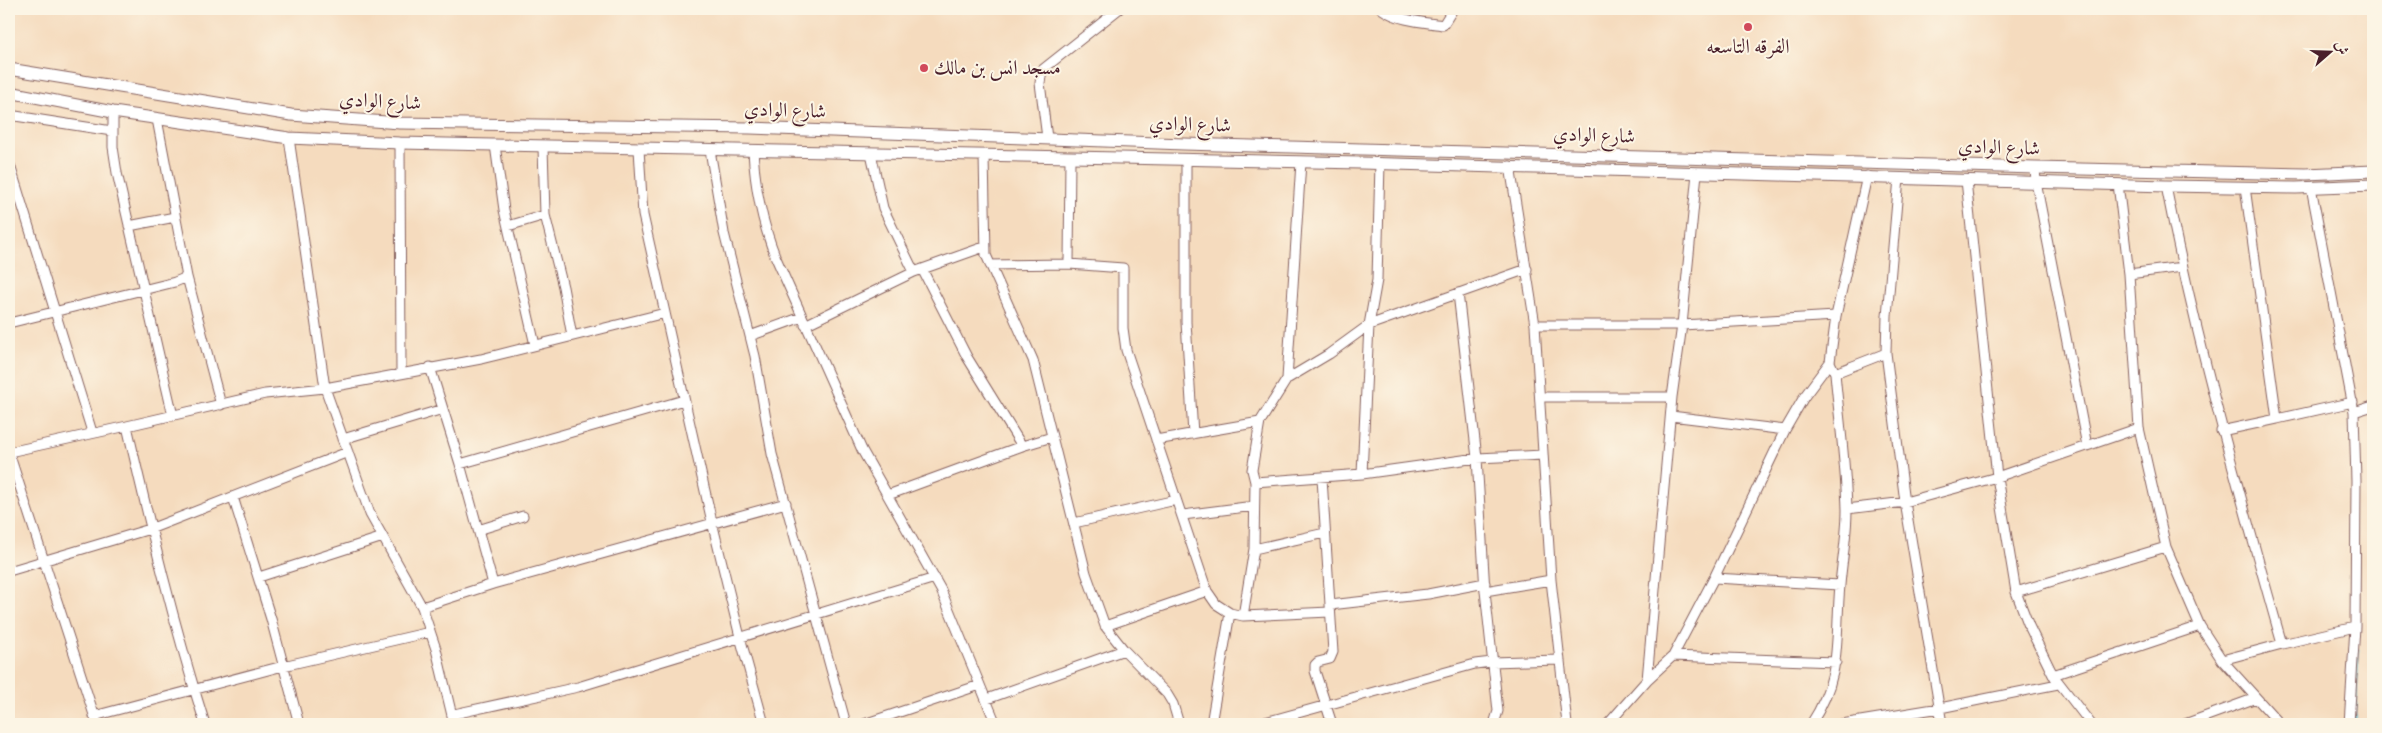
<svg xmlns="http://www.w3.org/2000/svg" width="2382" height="733" font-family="'Libre Bodoni',Amiri,serif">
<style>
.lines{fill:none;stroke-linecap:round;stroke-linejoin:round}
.stream{stroke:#58bfd6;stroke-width:3}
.minor-casing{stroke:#86615e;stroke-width:11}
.secondary-casing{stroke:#86615e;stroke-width:13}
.minor{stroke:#fff;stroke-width:9}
.secondary{stroke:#fff;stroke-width:11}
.poi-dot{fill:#d1495b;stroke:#fcf5e5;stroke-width:2}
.labels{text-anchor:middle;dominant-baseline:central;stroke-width:4;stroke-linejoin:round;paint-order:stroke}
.poi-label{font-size:20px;fill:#4a1f2b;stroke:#fcf5e5}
.street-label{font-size:20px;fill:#4a1f2b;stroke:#fcf5e5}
</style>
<rect width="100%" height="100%" fill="#fcf5e5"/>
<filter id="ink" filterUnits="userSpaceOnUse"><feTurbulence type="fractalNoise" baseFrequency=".02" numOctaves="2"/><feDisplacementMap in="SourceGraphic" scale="10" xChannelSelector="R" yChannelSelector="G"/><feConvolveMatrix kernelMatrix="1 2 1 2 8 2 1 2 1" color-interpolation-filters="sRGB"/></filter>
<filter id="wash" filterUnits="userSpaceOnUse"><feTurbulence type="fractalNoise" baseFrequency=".0096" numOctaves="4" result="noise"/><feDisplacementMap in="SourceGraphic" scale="20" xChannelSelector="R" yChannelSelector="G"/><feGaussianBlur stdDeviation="1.12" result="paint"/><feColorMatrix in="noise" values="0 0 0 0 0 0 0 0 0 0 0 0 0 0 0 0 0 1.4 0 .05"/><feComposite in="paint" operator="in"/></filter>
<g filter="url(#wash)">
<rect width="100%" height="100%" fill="#f5dbbe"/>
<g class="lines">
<path class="stream" d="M2355,724L2358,650"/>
</g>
</g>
<g filter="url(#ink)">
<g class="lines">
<defs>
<path id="minor" d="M1382,9C1399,21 1423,22 1443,25L1453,9
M113,112V147L117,173L173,416
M9,115L112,131
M289,138L325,388L370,514L422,607L436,649L454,724
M1047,138L1040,83L1042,70L1119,9
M400,143L401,373
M495,145L504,210L535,345
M543,147L545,215L563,287L572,336
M639,149L643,215L712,522L740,637L764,724
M710,150L724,233L755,356L772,454L846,724
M753,151C755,188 762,223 776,258L862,450L941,590L996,724
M871,153L883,208L914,272
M984,156L986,255L1033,360L1086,573L1105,626L1124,650L1167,694L1173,704L1179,724
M1186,159V322L1193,434
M9,162L92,432
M1510,166L1535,325L1551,580L1567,724
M2035,168L2036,182L2087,446
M1899,178L1887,316L1886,353L1905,502L1942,724
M1966,180L1997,477L2016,592L2029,626L2053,675L2091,724
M2118,184L2129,274L2139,428L2166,547L2200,626L2222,660L2280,724
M2166,186C2196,341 2239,492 2282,644
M2245,187L2277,419L2353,402
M2311,187L2354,412L2356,481L2355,627L2349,724
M129,226L175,217
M508,226L545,215
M1069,264L1070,157
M990,265L1069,264L1123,268V328L1126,350L1207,591L1216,604L1230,613
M922,269L967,357L1022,446
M2129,274L2182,267
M187,277L221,405
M1458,293L1477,458L1485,591L1498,711L1494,724
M9,323L175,282L187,277L157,119
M805,325L914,272L984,247
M1535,325H1682L1836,316
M750,336L802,317
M430,367L460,464L493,584
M1835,373L1886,353
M1287,379L1329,354L1369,325L1527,269
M1540,397H1672
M2354,412L2373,406
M1671,416L1785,430
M127,426L265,394L325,388L481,359L665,313
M2221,431L2277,419
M343,439L443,409
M1156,440L1260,422
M9,452L127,426C150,526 174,626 205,724
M9,453L97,724
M460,464L684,400
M1362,474L1369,325L1377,280L1380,163
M1322,478L1333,652L1330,659L1318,662L1315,665V671L1332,724
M1255,482L1362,474L1477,458L1543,455
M888,495L1022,446L1052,437
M233,497L271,619L299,724
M1847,509L1905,502L1997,477L2139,428
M1183,515L1254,506
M1074,523L1176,500
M478,530L523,516
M1254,549L1325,533
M9,571L150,529L348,452
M259,577L383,537
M1714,578L1840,585
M1485,591L1551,580
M2016,592L2166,547
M1330,605L1428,594L1485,583
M422,607L493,584L786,503
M1243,616L1330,612
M1105,626L1207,591
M1673,656L1836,662
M2222,660L2282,644L2355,627
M2053,675L2200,626
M1647,680L1672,397L1682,325L1697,173
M987,699L1124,650
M454,714L578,687L935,578
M94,716L283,666L430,632
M864,724L980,685
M1211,724L1230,613L1243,616L1254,549L1255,482L1252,470L1260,422L1287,379L1301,162
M1258,724L1475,664L1492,662L1558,660
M1608,724L1647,680L1673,656L1714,578L1785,430L1804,397L1830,362
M1811,724C1843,675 1835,640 1840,585C1842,560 1847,536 1847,510C1846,465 1839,418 1835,373L1830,362L1836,316L1867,176
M1842,724L1940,708L2058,684
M2185,724L2256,698"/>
<path id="secondary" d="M9,69L291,115L400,123L750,128L1184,144L2035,168L2306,174L2373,171
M9,92L113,112L289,138L400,143L1361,163L2166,186L2296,188L2373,185"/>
</defs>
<use href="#minor" class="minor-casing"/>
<use href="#secondary" class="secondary-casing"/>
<use href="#minor" class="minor"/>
<use href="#secondary" class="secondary"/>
</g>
</g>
<g class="poi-dot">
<circle cx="1748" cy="27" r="5"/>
<circle cx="924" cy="68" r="5"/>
</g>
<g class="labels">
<g class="poi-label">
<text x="1748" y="47">الفرقه التاسعه</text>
<text x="934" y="68" text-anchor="start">مسجد انس بن مالك</text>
</g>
<g class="street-label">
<text transform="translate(380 102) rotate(3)">شارع الوادي</text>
<text transform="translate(785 111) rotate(2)">شارع الوادي</text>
<text transform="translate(1190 125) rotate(2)">شارع الوادي</text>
<text transform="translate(1594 136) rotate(2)">شارع الوادي</text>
<text transform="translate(1999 148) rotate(2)">شارع الوادي</text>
</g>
</g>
<rect width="2382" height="733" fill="none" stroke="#fcf5e5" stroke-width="30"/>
<g transform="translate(2330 52) rotate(70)" stroke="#fcf5e5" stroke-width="4" paint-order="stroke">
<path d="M0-4L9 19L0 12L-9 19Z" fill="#4a1f2b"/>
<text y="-8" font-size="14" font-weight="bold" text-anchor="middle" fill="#4a1f2b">ش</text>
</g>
</svg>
